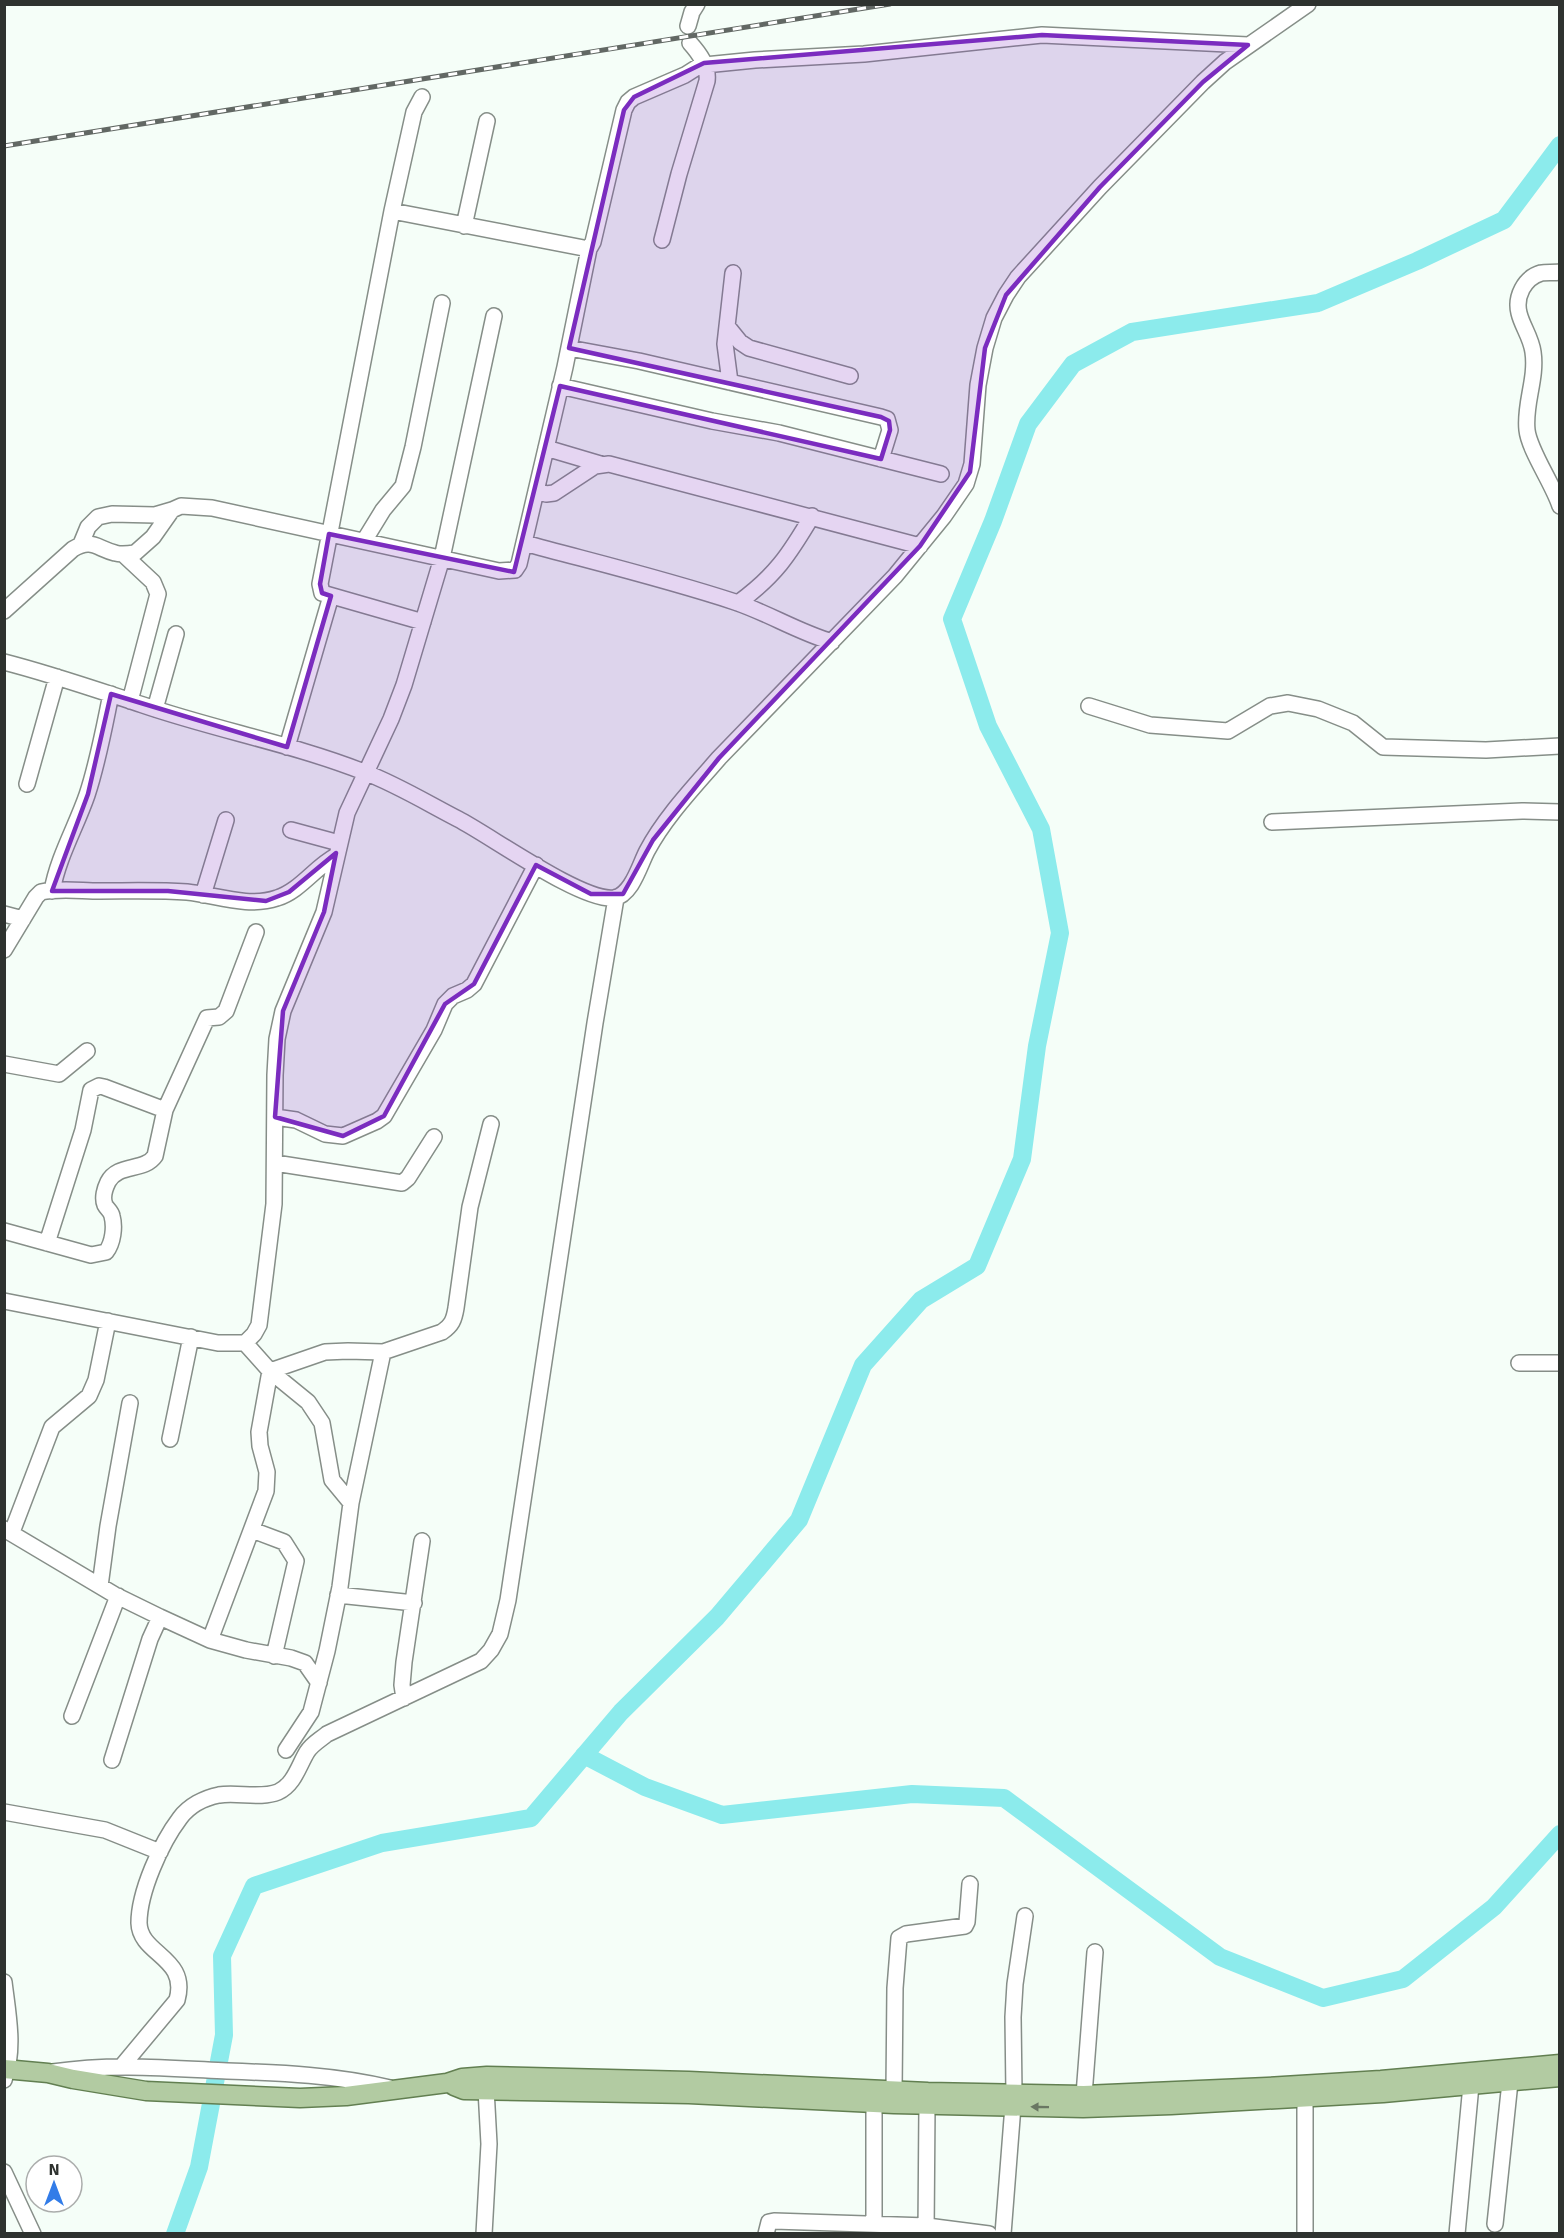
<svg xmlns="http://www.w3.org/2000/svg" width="1564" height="2238" font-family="Signika,sans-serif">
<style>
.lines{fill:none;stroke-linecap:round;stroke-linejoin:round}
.river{stroke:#8cebec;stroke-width:18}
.minor-casing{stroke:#868e88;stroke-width:18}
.major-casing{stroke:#627f51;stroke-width:21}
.minor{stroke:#fff;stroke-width:15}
.major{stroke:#b2cba2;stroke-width:18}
.rail-casing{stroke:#626864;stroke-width:5}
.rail{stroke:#fff;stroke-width:3;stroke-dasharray:9;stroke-linecap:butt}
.oneway{fill:#697763}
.marked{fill:#7b2cbf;fill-opacity:0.2;stroke:#7b2cbf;stroke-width:4.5;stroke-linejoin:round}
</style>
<rect width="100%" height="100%" fill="#f5fef8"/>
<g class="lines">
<path class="river" d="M584,1755L645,1787L722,1815L912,1794L1004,1798L1220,1957L1323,1998L1403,1979L1494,1907L1560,1834
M175,2234L199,2167L224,2035L222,1956L254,1886L382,1843L531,1818L621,1712L717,1617L799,1520L863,1365L921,1300L977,1266L1022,1159L1037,1046L1060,933L1041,829L988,726L952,619L993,521L1028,424L1073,364L1132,332L1318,303L1417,261L1504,220L1560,145"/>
<defs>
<path id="minor" d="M688,26L692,12L697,4
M705,65L755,60L864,54L1042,35L1248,45
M422,97L414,112L392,211L320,584L322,593L423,622
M392,211L589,249L593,242L624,110L628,102L634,97L685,75L704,63
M464,226L487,121
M662,240L679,174L707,81C709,66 699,53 690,43
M1560,272C1554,273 1546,272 1541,273C1524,278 1515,297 1519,313C1522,326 1531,337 1533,352C1537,379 1524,404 1527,430C1529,450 1553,484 1560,506
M727,326L740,342L749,348L850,376
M569,348L639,361L881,417L887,419L890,430L881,459
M730,382L725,344L733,273
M560,386L712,421L779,433L941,474
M546,448L600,464
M536,491L546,494L554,493L595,466L609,464L920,546
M364,541L383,510L403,486L413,447L442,303
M524,543C594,562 665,579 735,602C768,613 798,632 832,642
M81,544L88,527L98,517L112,514L155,515L172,510
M123,554L153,582L158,594L130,701
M738,603C775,576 789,555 812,516
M4,611L73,549C92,538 96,548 115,553C121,555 128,554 135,553L153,537L172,510L181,506L212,508L499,571L515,570L519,564L565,367L589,249
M4,662C51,674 97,690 143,705C216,730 293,744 364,772C396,784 427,803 458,819C491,836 582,902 614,898C632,895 640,864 647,851C665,817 694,787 719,758L895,576L944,516L966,484L972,464L978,385L985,348L994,318L1006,295L1018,277L1100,187L1203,82L1225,62L1308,4
M1089,706L1150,725L1228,731L1270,706L1288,703L1318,709L1353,723L1383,747L1486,750L1560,746
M155,709L176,634
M287,747L331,596
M27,784L57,677
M1272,822L1522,811L1560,812
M291,830L339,843
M52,891C58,857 76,827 87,795C98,762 104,728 111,694
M203,895L226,820
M4,914L23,919
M4,950L36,897L41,892C59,888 81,891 100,891C129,891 158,890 187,892C216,895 248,908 277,898C300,891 315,867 336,856
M4,1064L59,1074L87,1051
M275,1117L296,1120L325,1134L343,1136L377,1121L384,1116L434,1030L445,1004L453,996L467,990L474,984L536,865
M275,1163L402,1183L408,1178L434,1137
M4,1231L91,1255L106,1252C113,1243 115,1227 112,1216C111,1211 107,1209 105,1205C102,1198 105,1188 108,1182C118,1163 144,1172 155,1156L165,1110L207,1018L219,1017L226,1011L256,932
M47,1243L83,1130L91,1090L99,1086L104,1087L165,1110
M4,1301L218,1343H245L254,1334L259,1325L274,1204L275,1075L277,1039L283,1011L324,912L347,813L391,719L404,685L442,558L494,316
M245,1343L270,1371L308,1402L322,1423L332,1480L351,1503
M1519,1363H1560
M170,1439L191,1337
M4,1529L115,1595L160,1617L210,1640L246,1650L291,1658L305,1663L319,1683
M252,1530L284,1542L296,1561L274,1656
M12,1532L52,1427L89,1396L96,1380L108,1321
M100,1586L108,1526L130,1403
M338,1595L414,1603
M210,1640L266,1491L267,1472L260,1446L259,1432L270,1371L325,1352L348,1351L383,1352L442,1332C452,1325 454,1320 456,1308L470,1207L491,1124
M404,1698L402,1685L404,1662L422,1541
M72,1716L118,1596
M286,1750L311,1712L327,1651L340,1587L351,1503L383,1352
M112,1760L150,1639L160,1617
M4,1812L105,1830L160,1852
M4,1982C8,2015 15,2048 4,2080
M122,2066L177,2000C189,1957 140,1955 139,1923C139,1892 161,1843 180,1818C189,1806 204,1798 219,1795C237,1792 261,1799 278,1792C294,1785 299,1765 307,1752C312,1744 320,1740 327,1734L481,1661L491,1650L500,1634L508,1600L595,1023L616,898
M53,2072C111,2063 168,2068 227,2071C282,2073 337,2075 390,2088
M894,2091L895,1988L899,1938L906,1934L965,1926L967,1922L970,1884
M1084,2095L1095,1952
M1305,2098V2234
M4,2172L33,2234
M1495,2224L1510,2082
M484,2234L489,2144L486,2089
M766,2234L769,2222L774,2221L927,2226L989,2234
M874,2234V2103
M926,2234L927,2105
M1003,2234L1014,2093L1013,2017L1015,1984L1025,1916
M1457,2234L1471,2085"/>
<path id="major" d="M4,2069L48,2073L73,2079L146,2091L300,2098L346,2096L447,2083L462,2078L487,2076L689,2081L928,2092L1084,2095L1267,2087L1381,2080L1560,2064
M454,2086L464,2090L689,2094L894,2104L1083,2108L1171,2105L1383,2093L1560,2077"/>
</defs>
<use href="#minor" class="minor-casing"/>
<use href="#major" class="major-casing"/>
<use href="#minor" class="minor"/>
<use href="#major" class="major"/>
<defs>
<path id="rail" d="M4,146L890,4"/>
</defs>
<use href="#rail" class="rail-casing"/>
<use href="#rail" class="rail"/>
</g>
<defs><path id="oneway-solid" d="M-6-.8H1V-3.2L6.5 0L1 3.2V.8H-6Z" transform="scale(1.5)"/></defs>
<use class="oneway" href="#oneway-solid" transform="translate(1040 2107) rotate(-179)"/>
<path class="marked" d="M1042,35L1248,45L1203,82L1100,187L1006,295L985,348L970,472L920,546L719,758L653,840L623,894H591L536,865L474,984L445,1004L384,1116L343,1136L275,1117L283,1011L324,912L336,853L289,892L266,901L168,891H52L88,794L111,694L287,747L331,596L322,593L320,584L329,534L514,572L560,386L881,459L890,430L889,421L881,417L569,348L624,110L634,97L704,63Z"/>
<rect width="1564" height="2238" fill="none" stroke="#2e322f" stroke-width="12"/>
<g transform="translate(54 2184)"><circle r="28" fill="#ffffff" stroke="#abadac" stroke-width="1.5"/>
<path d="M0-4.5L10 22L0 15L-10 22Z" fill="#327ce8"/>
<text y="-9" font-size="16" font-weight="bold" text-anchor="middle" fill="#2e322f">N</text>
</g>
</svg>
